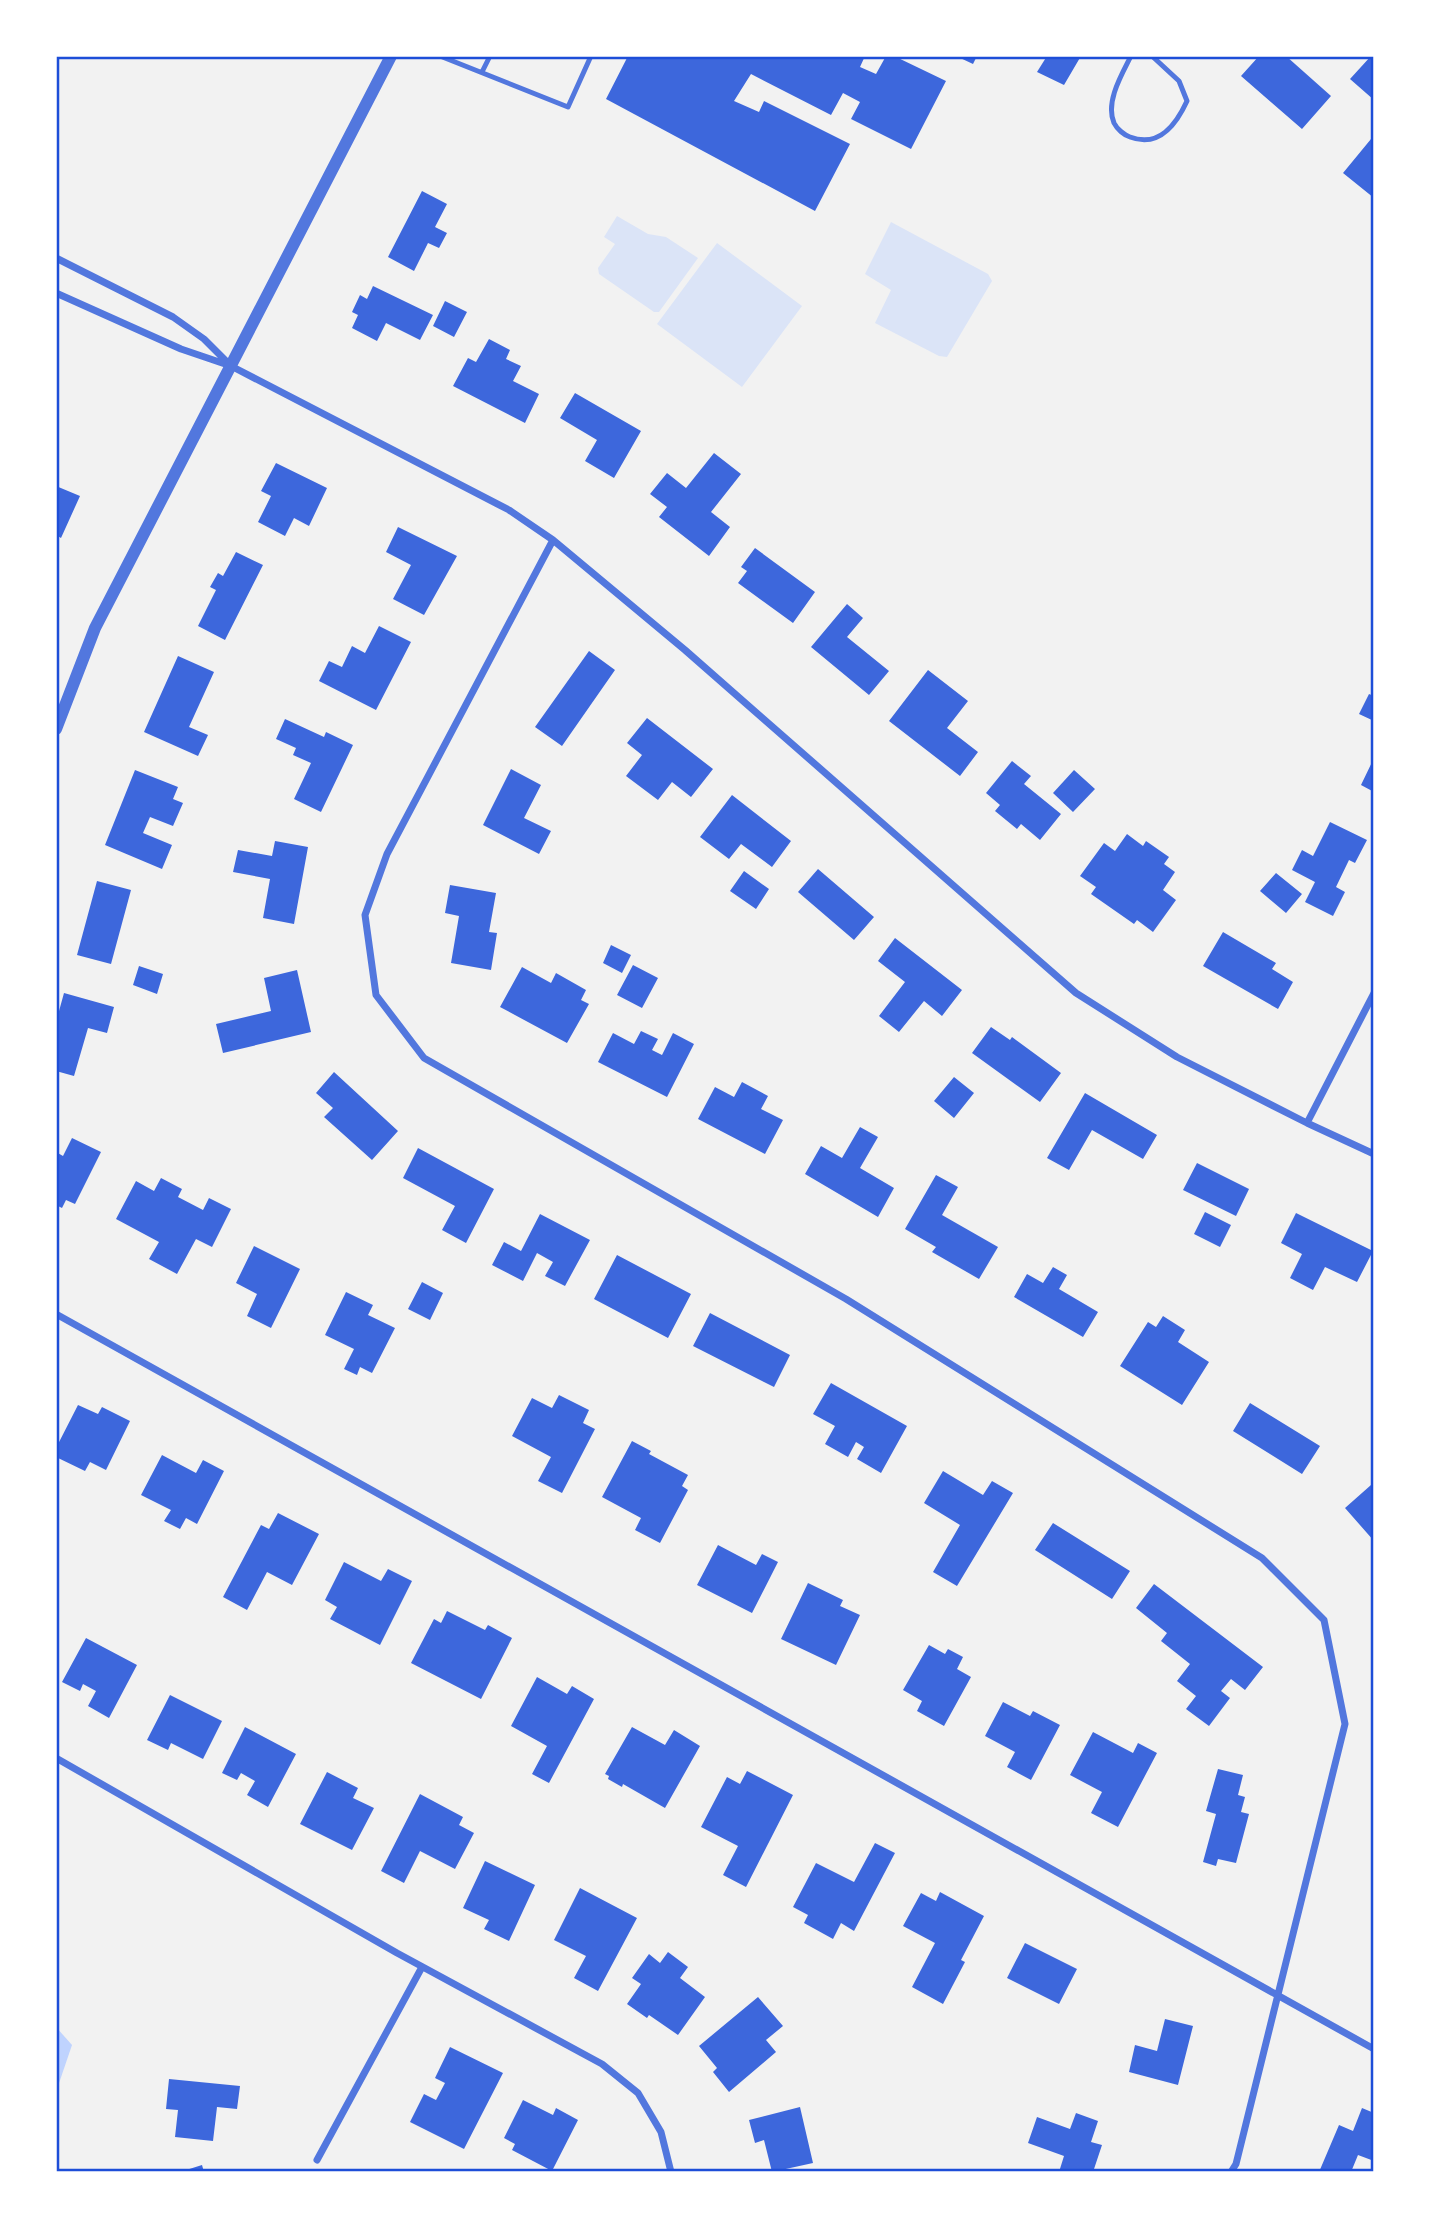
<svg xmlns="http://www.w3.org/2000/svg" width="1430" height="2228" font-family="Montserrat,sans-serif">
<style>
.green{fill:#dbe4f7}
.water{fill:#bfd3fe}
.building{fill:#3d67dc}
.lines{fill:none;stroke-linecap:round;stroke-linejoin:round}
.service{stroke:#5277de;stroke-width:5}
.minor{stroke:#5277de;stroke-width:7}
.tertiary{stroke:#5277de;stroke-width:12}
.neatline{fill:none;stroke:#1d4ed8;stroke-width:2.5}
</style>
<rect width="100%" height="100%" fill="#f2f2f2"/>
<path class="green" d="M617,216L648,234L666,237L698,258L659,312H654L599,274L598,268L615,244L604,237Z
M891,222L988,274L992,281L947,357L939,356L875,323L891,290L865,274Z
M717,243L802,306L742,387L657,324Z"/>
<path class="water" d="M56,2027L72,2045L56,2092Z"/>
<path class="building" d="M628,56H865L860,67L876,74L886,56H894L946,81L911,149L851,119L860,102L843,93L831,115L751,74L734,101L759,112L764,101L850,144L815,211L606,99Z
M956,56H977L973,64Z
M1047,56H1081L1064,85L1037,72Z
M1259,56H1286L1331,96L1302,129L1241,76Z
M1371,56H1374V100L1350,79Z
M1371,139L1374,141V198L1343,173Z
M422,191L447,204L435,227L447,233L439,248L428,243L414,271L388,257Z
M373,286L433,315L420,340L386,323L377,341L352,328L358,315L352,312L360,295L367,299Z
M445,301L467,312L454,337L433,326Z
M489,339L510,350L506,359L521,366L513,381L539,394L525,423L453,386L468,358L476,362Z
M575,393L641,431L614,478L585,461L597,440L560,418Z
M714,453L741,474L711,512L730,527L709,556L659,517L667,507L650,494L667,473L686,488Z
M276,463L327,488L309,526L294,518L285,536L258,522L271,496L261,491Z
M56,486L80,496L61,538L56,535Z
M398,527L457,556L424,615L393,599L411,565L386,552Z
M755,548L815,592L793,623L738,583L747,571L741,567Z
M236,552L263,565L225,640L198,626L216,590L210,587L218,573L223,576Z
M847,604L863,618L847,637L889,671L869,695L811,647Z
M379,626L411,642L376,710L319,681L329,661L342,667L352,646L365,653Z
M589,651L615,670L562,746L535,727Z
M178,656L214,672L189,727L208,735L198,756L144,732Z
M928,670L968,701L947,728L978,752L960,776L889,721Z
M1369,694L1374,696V721L1359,714Z
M647,718L713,769L691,797L672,782L658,800L626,776L642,755L627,743Z
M285,719L324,737L326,732L353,745L321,812L294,799L311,763L293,755L296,748L276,739Z
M1374,758V792L1361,785Z
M1012,761L1031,776L1024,784L1061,814L1040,840L1021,824L1017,829L995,811L1000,805L986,793Z
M511,769L541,785L524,818L551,831L539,854L483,825Z
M135,770L178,787L173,799L183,803L173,826L150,817L143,833L172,845L162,869L105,845Z
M1074,770L1095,789L1073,812L1053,793Z
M732,795L791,841L772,867L741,844L729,859L700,837Z
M1330,822L1367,840L1355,863L1349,860L1336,887L1345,892L1333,916L1305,902L1315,882L1292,870L1302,850L1313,856Z
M1127,834L1143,846L1146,841L1169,857L1164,864L1175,872L1163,890L1176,900L1153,932L1137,920L1134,924L1091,894L1096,887L1080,876L1104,843L1115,851Z
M275,841L308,847L294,924L263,918L270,879L233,872L238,850L272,856Z
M818,869L874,917L854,940L798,892Z
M744,871L769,889L756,909L730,891Z
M1276,873L1302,894L1286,913L1260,891Z
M97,881L131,890L111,964L77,955Z
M450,885L496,893L489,932L497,933L491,970L451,963L459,916L445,913Z
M1223,932L1276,963L1272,969L1293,982L1278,1009L1203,966Z
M895,938L962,990L942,1016L924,1001L899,1032L879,1016L905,982L878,961Z
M611,945L631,955L622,973L603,963Z
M633,965L658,978L642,1008L617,995Z
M139,966L163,974L157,994L133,985Z
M522,967L551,983L556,973L586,990L581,1000L589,1004L567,1043L500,1007Z
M297,970L311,1032L223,1053L216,1024L271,1011L264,978Z
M64,993L114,1007L107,1033L88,1028L74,1076L56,1071V1022Z
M991,1027L1010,1040L1012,1037L1061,1073L1040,1102L972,1053Z
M641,1031L658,1039L652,1050L662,1055L673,1033L694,1044L667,1097L598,1062L613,1033L634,1044Z
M334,1072L398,1131L372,1160L324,1117L333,1108L316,1093Z
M954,1077L974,1093L954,1118L934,1101Z
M742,1082L768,1096L761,1109L783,1120L765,1154L698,1119L715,1087L734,1097Z
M1085,1093L1157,1135L1143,1159L1092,1130L1069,1170L1047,1158Z
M860,1127L878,1137L860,1168L894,1188L878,1217L805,1174L821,1146L842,1158Z
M72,1138L101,1152L75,1204L66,1200L62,1208L56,1205V1152L63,1156Z
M418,1148L494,1189L466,1243L442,1230L455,1206L403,1178Z
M1197,1163L1249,1189L1236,1216L1183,1190Z
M936,1175L958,1187L942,1215L998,1247L979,1279L932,1252L936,1247L905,1229Z
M161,1178L182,1189L178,1197L203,1210L209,1198L231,1209L212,1247L196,1239L177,1274L149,1259L159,1242L116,1219L136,1181L154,1191Z
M1205,1212L1231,1225L1220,1247L1194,1234Z
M1296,1213L1373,1251L1357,1282L1325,1267L1313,1290L1290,1278L1302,1254L1281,1243Z
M540,1214L590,1240L565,1286L545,1276L553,1262L537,1253L523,1281L492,1265L504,1242L521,1251Z
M254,1246L300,1269L271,1328L247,1316L257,1294L236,1283Z
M617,1255L691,1294L668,1338L594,1299Z
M1053,1267L1067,1275L1059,1289L1098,1312L1083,1337L1014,1297L1027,1274L1043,1283Z
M422,1282L443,1293L430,1320L408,1309Z
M346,1292L373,1305L368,1315L395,1328L372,1373L360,1367L357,1375L344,1369L354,1349L325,1335Z
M710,1313L790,1355L774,1387L693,1346Z
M1163,1316L1185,1330L1178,1342L1209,1362L1182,1405L1120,1366L1148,1322L1156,1327Z
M831,1383L907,1426L881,1473L857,1459L864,1447L856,1442L848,1457L825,1444L835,1426L813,1414Z
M559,1395L589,1410L583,1423L595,1429L562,1493L538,1481L551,1457L512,1436L532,1398L552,1408Z
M1250,1403L1320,1446L1302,1474L1233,1431Z
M78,1405L98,1414L102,1407L130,1421L106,1470L90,1462L85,1471L56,1457V1448Z
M632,1441L651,1451L649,1454L688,1475L682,1486L688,1490L660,1543L635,1530L641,1518L602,1497Z
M162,1455L196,1473L203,1460L224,1471L197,1524L186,1518L180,1529L164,1521L171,1510L141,1495Z
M943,1471L983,1495L992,1481L1013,1493L957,1586L933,1572L960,1525L924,1503Z
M1371,1485L1374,1489V1541L1345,1508Z
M278,1513L319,1534L292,1585L267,1572L247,1610L223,1597L261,1525L269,1529Z
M1053,1523L1130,1571L1112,1599L1035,1550Z
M718,1545L756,1565L762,1554L778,1562L752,1613L697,1585Z
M344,1562L381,1581L388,1569L412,1581L380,1645L330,1619L337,1607L325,1600Z
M808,1583L843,1600L840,1606L860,1615L836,1665L781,1639Z
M1154,1584L1263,1667L1245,1690L1231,1679L1221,1691L1230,1698L1209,1726L1186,1709L1196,1696L1177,1681L1190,1664L1161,1641L1167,1633L1136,1608Z
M447,1611L485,1630L488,1625L512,1638L481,1699L411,1663L434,1619L441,1623Z
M86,1638L137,1665L109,1718L88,1706L96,1691L83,1684L80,1691L62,1682Z
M929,1645L945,1654L948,1649L963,1657L957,1669L971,1677L944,1726L917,1711L922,1701L903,1690Z
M537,1677L567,1694L572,1686L594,1699L549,1783L532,1774L547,1746L511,1726Z
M170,1695L222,1721L203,1759L171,1743L168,1750L147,1740Z
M1003,1702L1030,1716L1033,1711L1060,1725L1031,1780L1007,1767L1015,1752L985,1736Z
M245,1727L296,1754L268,1807L247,1795L255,1781L241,1773L237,1780L222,1773Z
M632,1727L665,1745L674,1730L700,1746L665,1808L623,1784L622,1787L608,1779L609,1776L605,1774Z
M1093,1732L1133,1753L1138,1743L1157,1753L1118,1827L1091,1813L1102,1792L1070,1775Z
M1218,1769L1243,1775L1238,1795L1245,1797L1241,1812L1249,1814L1236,1863L1218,1859L1216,1866L1203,1862L1216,1814L1206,1811Z
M747,1771L793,1795L746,1887L723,1875L738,1846L701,1827L727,1777L740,1784Z
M327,1772L358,1788L353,1798L374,1808L352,1850L300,1824Z
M420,1794L463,1817L459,1825L474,1833L455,1869L420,1851L404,1883L381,1871Z
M875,1843L895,1853L854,1931L841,1923L833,1939L804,1923L808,1915L793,1907L816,1863L854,1882Z
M485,1861L535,1885L509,1941L484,1929L489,1920L463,1908Z
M580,1888L637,1918L598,1991L574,1978L586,1956L554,1940Z
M940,1892L984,1916L961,1960L965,1962L943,2004L912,1987L935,1943L903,1926L921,1893L936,1901Z
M1025,1943L1077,1969L1059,2004L1007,1978Z
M668,1952L688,1967L680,1978L705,1997L678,2035L649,2015L647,2018L627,2004L641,1984L632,1978L649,1954L660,1963Z
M758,1997L783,2026L766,2040L776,2052L729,2092L713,2072L717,2068L699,2046Z
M1165,2019L1193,2026L1178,2085L1129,2072L1135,2045L1157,2051Z
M450,2047L503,2073L464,2149L410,2122L424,2094L436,2100L445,2083L435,2078Z
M169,2079L240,2086L237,2109L217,2107L213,2141L175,2137L178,2110L166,2109Z
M523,2100L553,2115L556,2108L578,2120L552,2171L512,2150L515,2144L504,2138Z
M800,2107L813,2163L772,2172L764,2140L755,2143L749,2120Z
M1362,2108L1374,2113V2161L1358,2155L1351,2172H1319L1339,2125L1353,2131Z
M1076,2113L1098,2121L1091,2142L1102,2145L1093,2172H1059L1064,2156L1028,2143L1037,2117L1070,2129Z
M202,2165L204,2172H183V2171Z"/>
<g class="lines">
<path class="service" d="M440,56L568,107L591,56
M1131,56C1122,74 1105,102 1114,123C1117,129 1124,135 1130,137C1159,148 1176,125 1187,101L1179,81L1152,56
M482,72L490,56"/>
<path class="minor" d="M56,258L173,317L204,339L228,363
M56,293L181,349L231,366L509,510L553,540L685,650L1076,993L1177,1057L1307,1123L1374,1154
M553,540L387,854L365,915L376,995L424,1058L846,1299L1262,1558L1324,1620L1345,1724L1236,2164L1231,2172
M1307,1123L1374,993
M56,1314L1374,2049
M56,1758L397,1953L602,2064L638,2093L661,2132L671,2172
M317,2160L422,1967"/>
<path class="tertiary" d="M56,729L95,628L391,56"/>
</g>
<rect width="1430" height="2228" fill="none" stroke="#ffffff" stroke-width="116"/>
<rect x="58" y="58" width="1314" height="2112" class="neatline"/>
</svg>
